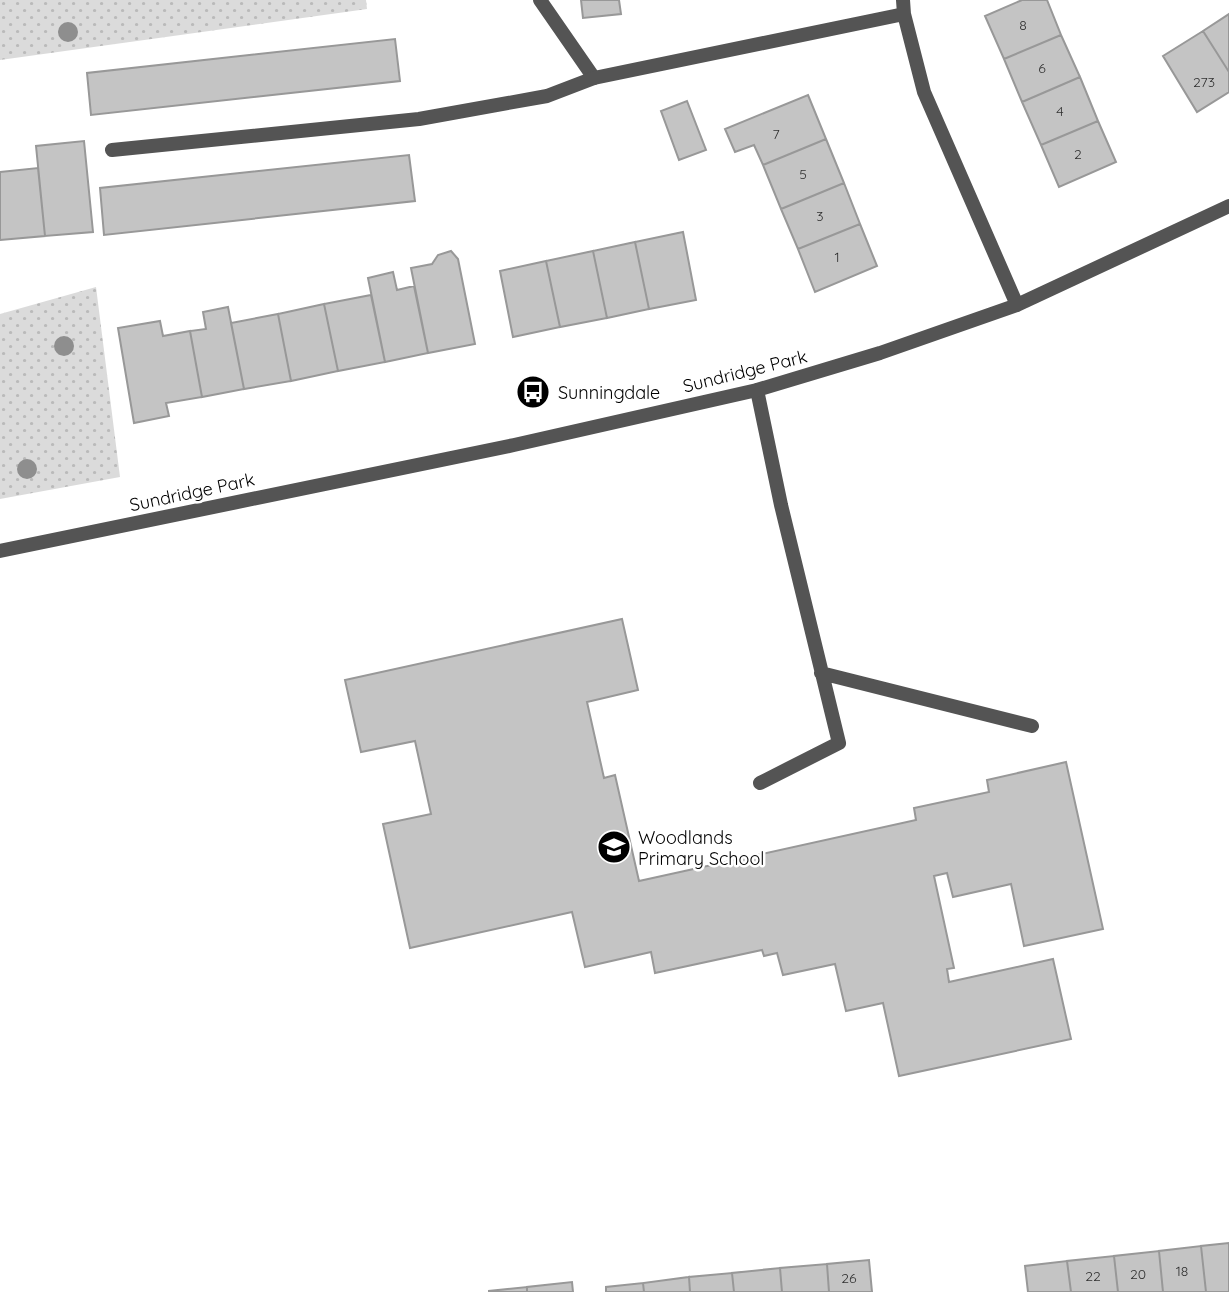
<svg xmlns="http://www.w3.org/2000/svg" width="1229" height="1292" font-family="Quicksand,sans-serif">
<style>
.grass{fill:url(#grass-dots)}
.building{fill:#c4c4c4;stroke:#989898;stroke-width:2}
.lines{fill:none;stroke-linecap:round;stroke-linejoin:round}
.lane{stroke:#545454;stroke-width:14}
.street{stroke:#545454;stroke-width:14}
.tree{fill:#8e8e8e}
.labels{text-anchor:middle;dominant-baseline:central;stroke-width:5;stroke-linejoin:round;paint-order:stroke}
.number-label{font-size:14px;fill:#313131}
.street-label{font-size:18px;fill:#000;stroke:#fff}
.poi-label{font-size:18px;fill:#000;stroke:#fff;text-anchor:start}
</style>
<defs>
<pattern id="grass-dots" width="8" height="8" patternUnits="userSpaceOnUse" patternTransform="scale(1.75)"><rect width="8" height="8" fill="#dbdbdb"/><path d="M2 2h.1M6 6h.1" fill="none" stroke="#bababa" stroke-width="1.8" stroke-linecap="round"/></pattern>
</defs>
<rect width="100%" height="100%" fill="#fff"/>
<path class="grass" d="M0,0H366L367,9L0,60Z
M96,287L120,477L0,499V314Z"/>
<path class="building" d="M581,0H619L621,14L583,18Z
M1022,0H1047L1061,35L1004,59L985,16Z
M1229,14V72L1203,31Z
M1203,31L1229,72V92L1197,112L1163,56Z
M1061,35L1080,77L1022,102L1004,59Z
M395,39L400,81L91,115L87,73Z
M1080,77L1098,121L1041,145L1022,102Z
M808,95L826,139L763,165L754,145L735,152L725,129Z
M687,101L706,150L679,160L661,111Z
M1098,121L1116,162L1059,187L1041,145Z
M826,139L844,183L781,209L763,165Z
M84,141L93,232L45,236L36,146Z
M409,155L415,201L104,235L100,188Z
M38,168L45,236L0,240V172Z
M844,183L860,224L798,249L781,209Z
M860,224L877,266L815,292L798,249Z
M683,232L696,300L649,309L635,242Z
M635,242L649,309L607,318L593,251Z
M451,251L458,259L475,344L428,353L411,268L432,264L438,255Z
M593,251L607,318L560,327L546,261Z
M546,261L560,327L513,337L500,271Z
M393,272L397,290L414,286L428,353L385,362L368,278Z
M371,295L385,362L338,371L324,304Z
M324,304L338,371L291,381L278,314Z
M228,307L244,389L202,397L190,331L206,329L203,312Z
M278,314L291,381L244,389L231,323Z
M160,321L163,336L190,331L202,397L166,403L169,416L134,423L118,328Z
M622,619L638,690L587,702L604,778L615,775L639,881L916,820L914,808L989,792L987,780L1066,762L1103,929L1024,946L1011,884L953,897L947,873L934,876L954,968L947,969L949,982L1053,959L1071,1039L899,1076L883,1003L846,1011L835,964L783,975L777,953L764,956L762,950L655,973L651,952L585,967L572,912L410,948L383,824L431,814L415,741L361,752L345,680Z
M1229,1243V1292H1206L1201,1246Z
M1201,1246L1206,1292H1163L1159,1251Z
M1159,1251L1163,1292H1118L1114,1256Z
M1114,1256L1118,1292H1071L1067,1261Z
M869,1260L872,1292H829L827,1264Z
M1067,1261L1071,1292H1028L1025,1266Z
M827,1264L829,1292H782L780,1268Z
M780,1268L782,1292H734L732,1273Z
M732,1273L734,1292H690L689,1277Z
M689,1277L690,1292H644L643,1283Z
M572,1282L573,1292H527V1287Z
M643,1283L644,1292H606V1287Z
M527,1287V1292H489V1291Z"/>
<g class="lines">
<path class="lane" d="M540,0L594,78
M757,390L781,505L839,743L760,783
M821,673L1032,726"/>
<path class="street" d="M903,0L904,14L924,92L1017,305
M112,150L419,119L547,96L594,78L904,14
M0,551L514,445L757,390L880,353L1017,305L1229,206"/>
</g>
<g class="tree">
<circle cx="68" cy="32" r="10"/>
<circle cx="64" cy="346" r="10"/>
<circle cx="27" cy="469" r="10"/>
</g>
<defs>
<symbol id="bus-disc" viewBox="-11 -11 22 22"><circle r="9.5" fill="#000" stroke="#fff"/><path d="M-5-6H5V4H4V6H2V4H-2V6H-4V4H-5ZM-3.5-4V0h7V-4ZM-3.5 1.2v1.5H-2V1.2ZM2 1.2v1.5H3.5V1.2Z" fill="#fff"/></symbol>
<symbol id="school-disc" viewBox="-11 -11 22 22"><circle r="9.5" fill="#000" stroke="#fff"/><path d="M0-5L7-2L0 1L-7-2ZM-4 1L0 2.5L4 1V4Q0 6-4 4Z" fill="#fff"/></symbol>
</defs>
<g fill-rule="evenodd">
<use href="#bus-disc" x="514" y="373" width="38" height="38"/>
<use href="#school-disc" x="595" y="828" width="38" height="38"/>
</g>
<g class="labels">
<g class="number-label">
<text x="1023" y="25">8</text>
<text x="1042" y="68">6</text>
<text x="1204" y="82">273</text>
<text x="1060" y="111">4</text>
<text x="776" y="134">7</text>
<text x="1078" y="154">2</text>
<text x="803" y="174">5</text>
<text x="820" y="216">3</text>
<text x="837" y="257">1</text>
<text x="1182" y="1271">18</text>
<text x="1138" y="1274">20</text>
<text x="1093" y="1276">22</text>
<text x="849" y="1278">26</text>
</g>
<g class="street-label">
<text transform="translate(745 371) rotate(-14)">Sundridge Park</text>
<text transform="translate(192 492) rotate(-12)">Sundridge Park</text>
</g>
<g class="poi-label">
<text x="558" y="392">Sunningdale</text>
<text x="638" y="837">Woodlands<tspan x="638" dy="21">Primary School</tspan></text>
</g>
</g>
</svg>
